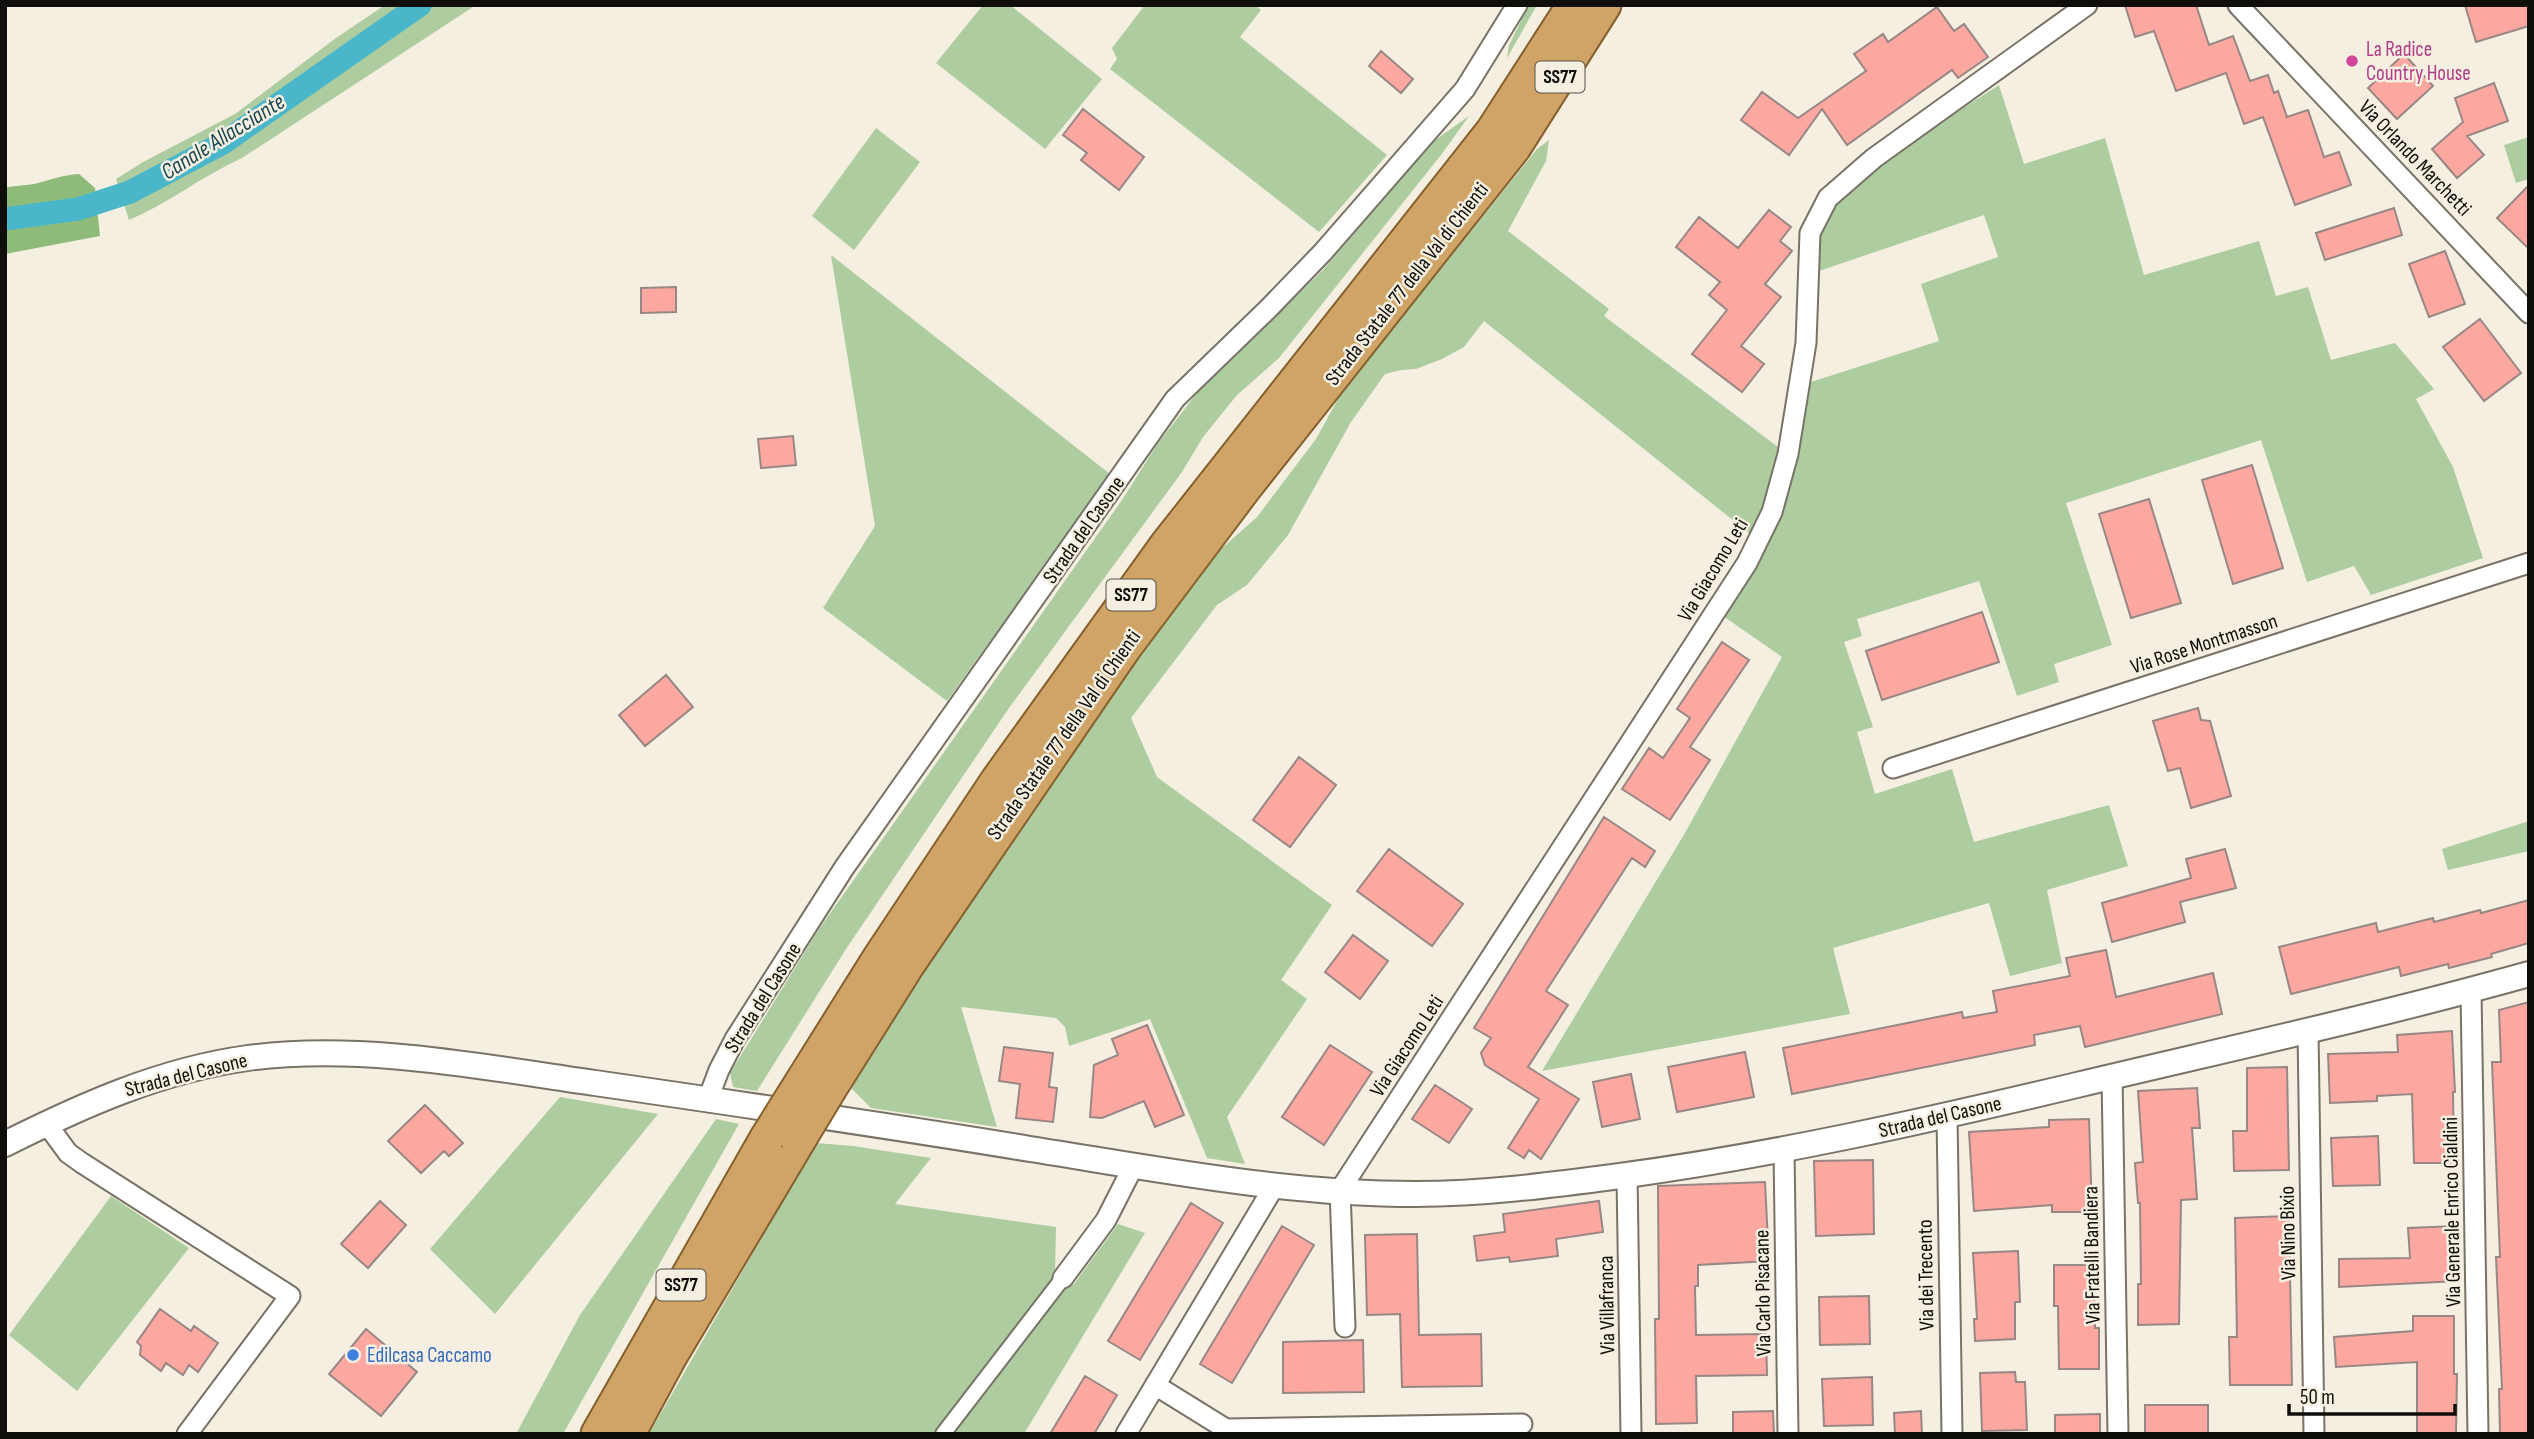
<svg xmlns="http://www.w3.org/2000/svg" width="2534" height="1439" font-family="'Sofia Sans Condensed',sans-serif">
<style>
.green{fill:#adcc9f}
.forest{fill:#8ebb7a}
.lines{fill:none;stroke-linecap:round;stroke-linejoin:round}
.canal{stroke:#49b6ca;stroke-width:23}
.building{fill:#fca7a0;stroke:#988785;stroke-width:2}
.pedestrian-casing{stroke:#787366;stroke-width:18}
.minor-casing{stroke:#787366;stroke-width:23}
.tertiary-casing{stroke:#787366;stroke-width:28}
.trunk-casing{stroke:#86602c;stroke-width:37}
.pedestrian{stroke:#fff;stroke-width:14}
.minor{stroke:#fff;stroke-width:19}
.tertiary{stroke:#fff;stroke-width:24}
.trunk{stroke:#d0a366;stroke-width:33}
.trunk-bridge-casing{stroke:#86602c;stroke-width:37;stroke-linecap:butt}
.trunk-bridge{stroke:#d0a366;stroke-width:33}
.hotel-dot{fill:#d1479c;stroke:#f5efe1;stroke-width:2.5}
.shop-dot{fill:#3f7fe0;stroke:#f5efe1;stroke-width:2.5}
.labels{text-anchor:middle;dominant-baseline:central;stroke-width:5;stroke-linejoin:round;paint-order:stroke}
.shield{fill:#f5efe1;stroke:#55524a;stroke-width:2}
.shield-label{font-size:19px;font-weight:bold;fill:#100e0a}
.hotel-label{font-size:21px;fill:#b23c85;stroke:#f5efe1;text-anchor:start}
.street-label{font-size:21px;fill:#100e0a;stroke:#f5efe1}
.shop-label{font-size:21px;fill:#366cbe;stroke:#f5efe1;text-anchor:start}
.water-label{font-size:23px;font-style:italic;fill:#174750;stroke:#f5efe1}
</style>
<rect width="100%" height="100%" fill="#f5efe1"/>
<path class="green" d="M385,5H476L242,158C202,176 169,203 129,220L116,179L143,162L235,114L336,38Z
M983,5H1010L1102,79L1045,149L936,63Z
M1145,5H1255L1261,10L1240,37L1387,155L1319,232L1110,69L1117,59L1112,48Z
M1529,5H1537L1507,58L1509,45Z
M1999,85L2024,164L2105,138L2144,275L2259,241L2276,296L2308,287L2331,360L2395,343L2434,389L2416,399L2453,467L2483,558L2371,595L2354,566L2307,582L2261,440L2066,503L2112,645L2054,664L2059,682L2017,696L1979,581L1857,619L1862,636L1844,642L1873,727L1857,732L1875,794L1952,769L1974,842L2109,805L2128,866L2047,890L2062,963L2010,976L1989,903L1833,948L1850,1014L1542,1071L1685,833L1782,657L1723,616L1797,452L1811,382L1939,341L1921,284L1998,257L1984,215L1819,271C1819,261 1817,248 1819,238C1830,185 1954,115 1999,85Z
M1469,116L1441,155L1279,358L1237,395L1203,437L1182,472L1009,708L846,949L757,1091L733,1087L730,1073L819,929L1122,500L1158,443L1197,393L1323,270L1431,143Z
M876,128L920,162L854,250L812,216Z
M2529,137V179L2516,183L2504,145Z
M1549,140L1546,161L1508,231L1609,309L1604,316L1782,450L1754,537L1484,321L1464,347L1442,359L1416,369L1401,370L1385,374L1351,422L1288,535L1247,585L1217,605L1131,718L1157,777L1332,905L1281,980L1307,999L1227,1117L1245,1164L1207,1158L1150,1019L1069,1046L1065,1027L1056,1018L961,1007L997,1127L871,1108L850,1087L930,957L1202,566L1257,517L1316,439L1343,390L1537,149Z
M831,255L1110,474L947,701L823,608L875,526Z
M2529,821V851L2448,870L2442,849Z
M560,1097L658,1114L495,1314L430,1249Z
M716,1119L739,1124L563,1434H516L580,1315Z
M816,1143L853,1146L931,1158L895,1204L1056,1227L1055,1273L1074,1284L1118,1224L1145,1233L1024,1434H649Z
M111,1196L189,1248L77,1391L9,1335Z"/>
<path class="forest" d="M79,174L95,188L100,236L5,254V188C15,185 24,186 34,184C50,180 62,175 79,174Z"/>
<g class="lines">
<path class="canal" d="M5,219L78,209L130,192L223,143L420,5"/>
</g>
<path class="building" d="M2125,5H2196L2209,45L2233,36L2250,81L2268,75L2274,93L2278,91L2287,117L2308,110L2324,157L2339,152L2351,185L2295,205L2263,117L2244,124L2226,73L2176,91L2154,31L2135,37Z
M2465,5H2529V26L2476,42Z
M1937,7L1954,31L1964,24L1988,57L1958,78L1952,70L1847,145L1822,109L1789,155L1741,120L1762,92L1798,118L1866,71L1854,54L1883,34L1888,42Z
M1381,51L1413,79L1401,93L1369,66Z
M2404,54L2433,86L2397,119L2368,88Z
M2494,83L2508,121L2467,136L2484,155L2457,178L2432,149L2463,122L2455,98Z
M1083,109L1144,157L1119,190L1081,160L1087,153L1063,135Z
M2529,185V249L2497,218Z
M2394,208L2402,235L2325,260L2316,233Z
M1769,210L1791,227L1780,241L1792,251L1765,284L1781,297L1741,346L1764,364L1742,392L1692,354L1727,310L1709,295L1720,282L1676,247L1699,217L1738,248Z
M2445,251L2465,304L2429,317L2409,264Z
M676,287V312L641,313V288Z
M2480,319L2521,373L2484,401L2443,347Z
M793,436L796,465L761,468L758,439Z
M2252,465L2283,568L2233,584L2202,480Z
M2149,499L2181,603L2131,618L2099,514Z
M1982,612L1999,662L1882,700L1866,651Z
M1722,642L1749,660L1690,747L1710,760L1670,820L1622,789L1649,748L1663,758L1690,718L1677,709Z
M666,675L693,707L645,746L619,715Z
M2198,708L2201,720L2210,721L2231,796L2191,808L2180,768L2168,771L2153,721Z
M1299,757L1336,785L1290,847L1253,820Z
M1604,817L1655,851L1645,867L1632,858L1546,991L1568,1005L1528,1067L1579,1099L1541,1159L1529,1150L1524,1158L1508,1148L1539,1099L1485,1065L1481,1053L1491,1038L1474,1028Z
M1389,849L1463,904L1432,946L1357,891Z
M2225,849L2236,888L2180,902L2185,922L2112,942L2102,903L2191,878L2186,859Z
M2529,900V943L2491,954L2492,957L2449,968L2448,964L2401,976L2399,967L2291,994L2279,947L2376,923L2378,932L2433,918L2434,922L2480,910L2481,913Z
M1353,935L1388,961L1360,999L1325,972Z
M2106,950L2116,997L2213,973L2222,1014L2085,1047L2080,1026L2034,1035L2035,1045L1792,1094L1783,1048L1962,1012L1963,1018L1997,1012L1993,991L2070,976L2066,958Z
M2529,1002V1434H2500L2499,1389H2502L2496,1257H2500L2492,1062H2501L2499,1010Z
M1147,1025L1184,1115L1155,1127L1144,1101L1102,1118L1090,1117L1094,1065L1118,1055L1112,1039Z
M2452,1031L2455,1092H2453L2454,1163H2414L2412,1094L2377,1096V1101L2330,1103L2328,1054L2398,1052L2397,1035Z
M1330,1045L1372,1072L1324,1145L1282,1117Z
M1004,1047L1053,1053L1049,1087L1057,1088L1053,1122L1016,1118L1020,1084L999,1081Z
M1745,1052L1754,1097L1677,1112L1668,1067Z
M2287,1067L2289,1170L2234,1171L2233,1131H2247V1068Z
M1631,1074L1640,1119L1602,1127L1593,1082Z
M1435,1085L1472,1109L1449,1143L1412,1119Z
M2197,1088L2200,1128H2192L2197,1199L2181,1200L2179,1324L2138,1325V1284H2141L2140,1203H2138L2135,1163L2143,1162L2138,1091Z
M425,1105L463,1143L449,1156L444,1151L421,1173L388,1141Z
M2089,1119L2092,1212H2052V1205L1974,1211L1969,1132L2049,1127V1120Z
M2378,1136L2380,1185L2333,1186L2331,1138Z
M1873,1160L1874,1234L1816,1236L1814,1161Z
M1765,1182L1769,1261L1698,1265V1286H1695L1696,1335L1766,1334L1767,1375L1696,1376L1697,1423L1656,1424L1655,1319H1659L1658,1186Z
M380,1201L406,1225L368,1268L341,1244Z
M1599,1201L1603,1232L1556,1239L1558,1256L1510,1262L1509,1257L1477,1261L1474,1236L1505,1232L1503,1214Z
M1191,1203L1223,1223L1140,1360L1108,1341Z
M2289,1216L2292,1385H2230L2229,1337H2237L2235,1218Z
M1282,1226L1314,1245L1232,1383L1200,1364Z
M2456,1226L2458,1281L2339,1287V1259L2410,1258L2408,1228Z
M1417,1234L1419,1335L1481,1334L1482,1386L1402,1387L1400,1314L1367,1315L1365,1235Z
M2018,1251L2020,1302H2015V1339L1975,1341L1974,1319H1977L1973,1253Z
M2054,1265H2094L2095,1328H2099V1369H2059L2058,1306H2054Z
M1869,1296L1870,1344L1820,1345L1819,1297Z
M160,1309L191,1331L194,1326L218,1343L198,1372L189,1365L183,1375L166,1363L161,1371L140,1355L141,1346L137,1342Z
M2413,1316H2454V1374H2457L2456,1434H2417V1362L2336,1367L2334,1337L2413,1331Z
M366,1329L417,1372L381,1416L329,1374Z
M1363,1340L1364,1392L1283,1393V1342Z
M2015,1372L2016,1382H2025L2027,1430L1982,1431L1980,1373Z
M1085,1376L1117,1395L1094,1434H1050Z
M1872,1377L1873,1425L1824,1426L1822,1379Z
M2145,1405H2208V1434H2145Z
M1773,1411L1774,1434H1733V1412Z
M1921,1411L1922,1434H1895L1894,1413Z
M2100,1414V1434H2055V1415Z"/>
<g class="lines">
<defs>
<path id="pedestrian" d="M943,1434L1063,1278"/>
<path id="minor" d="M2238,5L2529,313
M1893,768L2529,563
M2471,990L2478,1434
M2308,1031L2314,1434
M2112,1076L2118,1434
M708,1099L719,1070L735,1039L844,868L1175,399L1269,308L1323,252L1465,89L1517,5
M1947,1116L1952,1434
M46,1123L68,1153L82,1163L290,1296L187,1434
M1784,1151L1788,1434
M1627,1175L1631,1434
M1063,1278L1106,1220L1134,1165
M1345,1327L1340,1190L1747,563L1772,512L1788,454L1806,343L1810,233L1828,198L1874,158L2087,5
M1155,1385L1226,1429L1522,1424
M1126,1434L1275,1185"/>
<path id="tertiary" d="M5,1144C83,1105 161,1070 248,1058C361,1043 483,1067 595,1083C740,1104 885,1125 1030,1149C1157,1169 1285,1194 1415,1194C1484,1194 1552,1185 1620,1176C1775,1155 1925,1121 2077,1085C2228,1049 2379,1016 2529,974"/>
<path id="trunk" d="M802,1082L879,959L998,780L1166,546L1493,131L1574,5
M830,1088L908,964L1124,648L1245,487L1514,147L1604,5
M598,1434L767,1138
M628,1434L670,1356L798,1141"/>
</defs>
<use href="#pedestrian" class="pedestrian-casing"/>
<use href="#minor" class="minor-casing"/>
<use href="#tertiary" class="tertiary-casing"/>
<use href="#trunk" class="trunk-casing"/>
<use href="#pedestrian" class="pedestrian"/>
<use href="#minor" class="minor"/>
<use href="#tertiary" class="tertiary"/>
<use href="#trunk" class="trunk"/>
<defs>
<path id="trunk-bridge" d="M767,1138L802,1082
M798,1141L830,1088"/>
</defs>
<use href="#trunk-bridge" class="trunk-bridge-casing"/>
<use href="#trunk-bridge" class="trunk-bridge"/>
</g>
<circle class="hotel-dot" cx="2352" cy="61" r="7"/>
<circle class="shop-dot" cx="353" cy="1355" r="7"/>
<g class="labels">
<g class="shield">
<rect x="1535.5" y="61.5" width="49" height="31" rx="5"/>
<rect x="1106.5" y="579.5" width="49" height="31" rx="5"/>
<rect x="656.5" y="1269.5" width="49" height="31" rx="5"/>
</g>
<g class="shield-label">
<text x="1560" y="77">SS77</text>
<text x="1131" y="595">SS77</text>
<text x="681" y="1285">SS77</text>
</g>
<g class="hotel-label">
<text x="2366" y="49">La Radice<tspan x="2366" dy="24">Country House</tspan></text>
</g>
<g class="street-label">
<text transform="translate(2415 158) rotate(46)">Via Orlando Marchetti</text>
<text transform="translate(1407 284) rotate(-52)">Strada Statale 77 della Val di Chienti</text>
<text transform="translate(1084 530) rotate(-55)">Strada del Casone</text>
<text transform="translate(1713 570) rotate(-59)">Via Giacomo Leti</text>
<text transform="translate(2204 644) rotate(-18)">Via Rose Montmasson</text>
<text transform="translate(1064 735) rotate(-55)">Strada Statale 77 della Val di Chienti</text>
<text transform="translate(763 998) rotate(-58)">Strada del Casone</text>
<text transform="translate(1407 1046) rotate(-57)">Via Giacomo Leti</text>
<text transform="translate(186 1075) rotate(-14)">Strada del Casone</text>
<text transform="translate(1940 1117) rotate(-13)">Strada del Casone</text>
<text transform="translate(2452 1212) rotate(-91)">Via Generale Enrico Cialdini</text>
<text transform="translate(2288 1233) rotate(-91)">Via Nino Bixio</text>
<text transform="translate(2092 1255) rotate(-91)">Via Fratelli Bandiera</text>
<text transform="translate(1926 1275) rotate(-91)">Via dei Trecento</text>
<text transform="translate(1763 1293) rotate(-91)">Via Carlo Pisacane</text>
<text transform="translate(1607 1305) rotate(-91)">Via Villafranca</text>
</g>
<g class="shop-label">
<text x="367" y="1355">Edilcasa Caccamo</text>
</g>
<g class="water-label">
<text transform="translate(223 137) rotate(-32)">Canale Allacciante</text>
</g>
</g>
<rect width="2534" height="1439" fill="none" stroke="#100e0a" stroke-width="14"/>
<path d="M2289 1404v10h166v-10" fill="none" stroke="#100e0a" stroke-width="3.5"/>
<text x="2300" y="1404" font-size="21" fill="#100e0a" stroke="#f5efe1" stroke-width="5" paint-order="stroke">50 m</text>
</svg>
